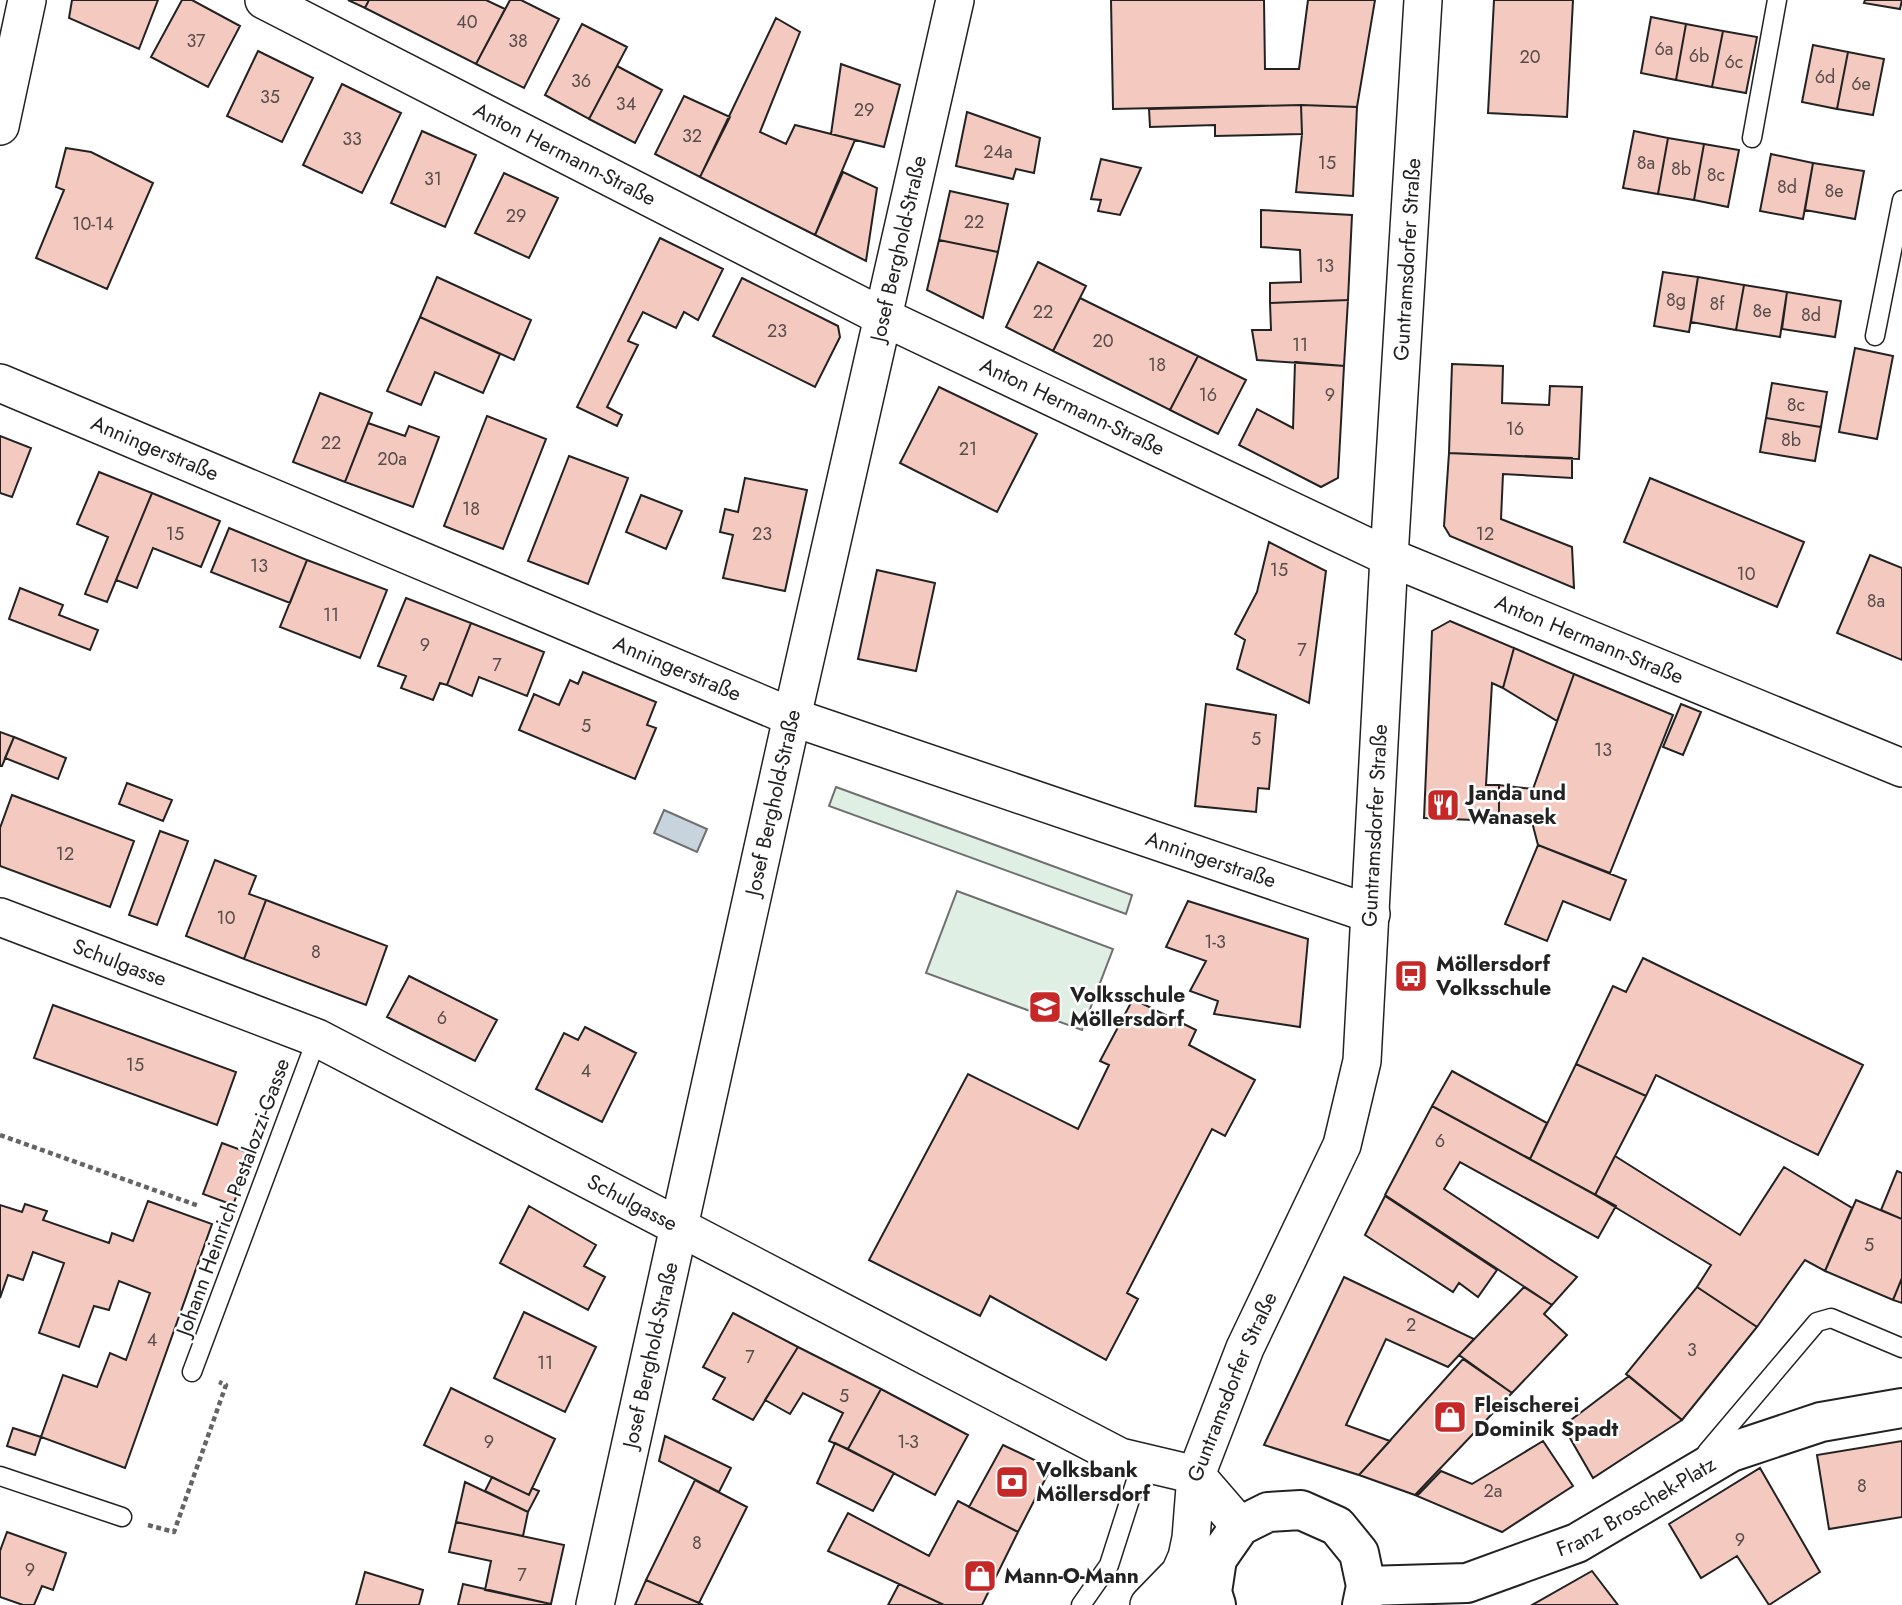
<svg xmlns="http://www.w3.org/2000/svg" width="1902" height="1605" font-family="Jost,sans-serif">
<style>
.green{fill:#e0efe3;stroke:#6f6f6f;stroke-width:2}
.water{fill:#c7d3dd;stroke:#6f6f6f;stroke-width:2}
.building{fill:#f3c9c0;stroke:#222;stroke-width:2}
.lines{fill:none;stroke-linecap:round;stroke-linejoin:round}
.service-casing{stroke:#222;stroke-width:21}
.minor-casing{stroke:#222;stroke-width:40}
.tertiary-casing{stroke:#222;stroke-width:42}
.path{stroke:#646464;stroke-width:4.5;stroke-dasharray:5 3.5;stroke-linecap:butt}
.service{stroke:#fff;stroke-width:18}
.minor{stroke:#fff;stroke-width:37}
.tertiary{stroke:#fff;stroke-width:38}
.labels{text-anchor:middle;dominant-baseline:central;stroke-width:5;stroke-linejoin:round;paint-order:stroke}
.number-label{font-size:18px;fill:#564c4a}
.street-label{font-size:21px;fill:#222;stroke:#fff}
.poi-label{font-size:21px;font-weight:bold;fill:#222;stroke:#fff;text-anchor:start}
</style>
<rect width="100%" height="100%" fill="#fff"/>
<path class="green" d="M836,787L1132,895L1126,914L829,806Z
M957,891L1113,949L1082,1030L926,973Z"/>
<path class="water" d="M664,810L707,829L697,852L654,833Z"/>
<path class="building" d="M72,0H158L139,49L69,18Z
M182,0H192L240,26L208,87L151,57Z
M348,0H369L365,8Z
M369,0H486L505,9L476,64L365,8Z
M510,0H521L559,19L524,88L476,64Z
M1111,0H1264L1265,69H1299L1308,0H1375L1357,107L1301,105L1113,109Z
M1494,0H1573L1567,117L1488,113Z
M1865,0H1902L1900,9L1864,3Z
M1651,17L1686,24L1676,80L1641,73Z
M776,18L800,32L760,132L786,144L795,125L855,140L815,235L700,177Z
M582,24L627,47L589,119L545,95Z
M1686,24L1723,31L1712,87L1676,80Z
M1723,31L1757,37L1746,93L1712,87Z
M1813,45L1848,52L1837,109L1802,102Z
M258,51L313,78L282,142L227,116Z
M1848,52L1884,59L1873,115L1837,109Z
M841,64L900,85L884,147L831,134Z
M617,66L662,90L635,143L589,119Z
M342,84L401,113L362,193L303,165Z
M684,96L730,117L700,177L655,154Z
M1301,105L1357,107L1353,196L1296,192L1302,134Z
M1301,105L1302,134L1215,136V125L1150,127L1149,109Z
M967,112L1040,138L1034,173L1016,169L1013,179L956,166Z
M422,131L476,155L445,227L391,203Z
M1634,131L1668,138L1658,194L1623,188Z
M1668,138L1704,144L1694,200L1658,194Z
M1704,144L1739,150L1728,207L1694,200Z
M66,148L91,152L153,183L107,289L36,258L64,190L56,187Z
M1771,154L1813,163L1803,219L1760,211Z
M1101,159L1141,168L1120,215L1098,211L1101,200L1091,199Z
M1813,163L1864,171L1855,219L1805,210Z
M843,172L877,188L866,261L815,235Z
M504,173L558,198L529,258L475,233Z
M950,191L1008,204L998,252L939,240Z
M1261,210L1352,215L1348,300L1270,303V283L1301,282L1300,250L1261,247Z
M660,238L723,269L698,320L684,312L676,328L643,312L628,341L638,345L607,407L622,415L617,426L577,407Z
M939,240L998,252L983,318L927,290Z
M1038,262L1086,286L1053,351L1006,327Z
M1663,272L1698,277L1689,332L1654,326Z
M437,277L531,320L514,360L420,317Z
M1698,277L1744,285L1736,330L1691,322Z
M742,278L838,326L840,337L815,387L713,336Z
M1744,285L1787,292L1780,337L1736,330Z
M1787,292L1841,301L1835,337L1782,329Z
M1080,298L1198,356L1170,410L1053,351Z
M1348,300L1344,366L1257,360L1252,330H1271L1270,303Z
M420,317L500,354L483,393L435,372L421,405L387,391Z
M1855,348L1893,356L1877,439L1839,432Z
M1198,356L1246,380L1218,434L1170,410Z
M1295,362L1344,366L1338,478L1321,487L1239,445L1257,409L1293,428Z
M1452,364L1503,366L1502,403L1549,405L1550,386L1582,387L1579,459L1449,453Z
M1772,383L1827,392L1821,427L1766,418Z
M939,387L1037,434L997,512L900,463Z
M320,393L372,413L345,482L293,462Z
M487,416L546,439L503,549L444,526Z
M1766,418L1821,427L1815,461L1760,452Z
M368,423L405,436L409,426L439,437L413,507L345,482Z
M0,436L31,448L12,497L0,493Z
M1449,453L1572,458V478L1503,474L1501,519L1572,547L1574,588L1450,536L1444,526Z
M569,456L628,478L588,584L528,561Z
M99,472L152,493L107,602L85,594L108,537L77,524Z
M745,478L807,490L785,591L723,578L733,535L720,532L725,509L738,512Z
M1650,478L1804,542L1777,607L1624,542Z
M152,493L220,521L201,567L153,548L137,588L116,580Z
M641,495L682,511L666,549L626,532Z
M229,528L307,560L290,603L211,572Z
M1269,542L1326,571L1309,703L1237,669L1245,640L1235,634L1257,592Z
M1870,555L1902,568V660L1837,633Z
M307,560L387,590L360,658L280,627Z
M877,570L935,583L916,671L858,659Z
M20,588L63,605L59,615L98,630L90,650L9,619Z
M406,598L471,623L447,685L440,683L433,700L401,688L406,676L378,666Z
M1450,621L1514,648L1503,688L1492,683L1486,785H1499V821L1424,818L1432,631Z
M471,623L544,652L527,696L479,677L472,696L447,685Z
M1514,648L1574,674L1557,721L1503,688Z
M583,672L656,702L647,725L656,728L635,779L519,730L534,694L559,705L570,680L578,684Z
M1574,674L1673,715L1610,873L1538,845L1532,822L1499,821V785L1533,789Z
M1206,704L1276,715L1269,789L1258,788L1256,812L1195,806Z
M1681,704L1701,712L1683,755L1663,747Z
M0,732L14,737L2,766H0Z
M14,737L66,758L58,779L5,758Z
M127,783L172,800L163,821L119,804Z
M12,795L134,841L110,907L0,866V828Z
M160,831L188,841L157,925L129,915Z
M1538,845L1626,880L1610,920L1563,901L1547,941L1505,924Z
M215,860L256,876L249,894L266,900L244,959L186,936Z
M266,900L387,946L366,1005L244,959Z
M1188,901L1308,939L1300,1027L1214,1014L1218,1001L1190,991L1206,961L1166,947Z
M1643,958L1863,1065L1818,1155L1656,1075L1646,1096L1576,1064L1613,986L1626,992Z
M409,976L497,1020L475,1061L387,1017Z
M1133,999L1196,1030L1189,1045L1255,1080L1225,1136L1212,1129L1127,1293L1138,1299L1106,1360L990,1296L980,1316L869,1260L968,1074L1078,1129L1109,1065L1100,1061Z
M53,1005L236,1072L217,1125L34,1058Z
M585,1027L636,1053L602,1122L536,1089L564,1033L578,1040Z
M1576,1064L1646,1096L1595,1195L1530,1159Z
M1452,1071L1547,1123L1530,1159L1432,1106Z
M1432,1106L1616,1206L1598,1238L1460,1162L1444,1189L1577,1277L1552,1305L1385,1195Z
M222,1143L252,1154L233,1205L203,1194Z
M1615,1156L1740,1235L1784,1167L1852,1208L1825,1271L1805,1260L1757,1327L1697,1287L1711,1265L1595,1195Z
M1897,1171L1902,1173V1219L1881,1210Z
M1385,1196L1497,1270L1478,1297L1459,1283L1453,1292L1365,1235Z
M1856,1200L1902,1219V1278L1893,1300L1825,1271Z
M148,1201L212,1224L125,1468L41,1437L63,1375L97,1387L110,1353L126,1360L150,1293L119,1281L109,1310L94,1306L79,1347L39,1333L64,1263L33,1252L23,1280L8,1275L0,1298V1205L22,1212L25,1204L47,1211L43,1220L109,1243L112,1233L133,1241Z
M529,1206L596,1245L584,1266L605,1277L588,1310L500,1263Z
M1344,1277L1474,1339L1448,1367L1386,1339L1346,1425L1390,1441L1359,1475L1264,1445Z
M1902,1278V1303L1893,1300Z
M1524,1287L1552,1305L1544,1314L1567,1335L1512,1393L1459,1355Z
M1697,1287L1757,1327L1682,1420L1626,1374Z
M524,1312L596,1347L565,1412L494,1378Z
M733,1313L798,1347L753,1420L713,1399L725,1378L703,1367Z
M798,1347L881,1389L848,1449L829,1441L843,1413L803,1393L790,1414L765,1400Z
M1463,1359L1512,1393L1415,1495L1359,1475Z
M1629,1376L1682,1420L1593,1478L1563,1426Z
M451,1388L555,1439L529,1495L424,1445Z
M881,1389L968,1435L935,1495L848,1449Z
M13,1428L41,1437L35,1455L7,1446Z
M665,1436L731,1468L719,1492L659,1461Z
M1543,1441L1573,1486L1502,1532L1417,1496L1441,1471L1472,1484Z
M1902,1441V1517L1829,1529L1817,1455Z
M835,1443L894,1473L873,1511L817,1483Z
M1003,1445L1051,1468L1018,1532L969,1507Z
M1760,1468L1820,1572L1769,1605L1737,1556L1701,1578L1669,1524Z
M492,1477L529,1495L532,1488L539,1491L528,1512L485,1491Z
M695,1480L747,1507L699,1603L646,1580Z
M465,1482L528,1512L523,1536L456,1522Z
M958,1501L1018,1532L982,1605H944L828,1551L848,1513L929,1556Z
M456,1522L564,1545L551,1604L485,1590L491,1561L449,1552Z
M7,1532L66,1553L53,1590L42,1586L34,1605H23L0,1597V1551Z
M1592,1571L1618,1605H1532Z
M365,1572L423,1590L419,1605H356Z
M646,1580L699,1603L703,1605H635Z
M463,1584L551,1604V1605H458Z
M899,1584L944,1605H888Z"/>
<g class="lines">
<defs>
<path id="service" d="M1752,138L1777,0
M1875,336L1902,200
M192,1372L317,1038
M1707,1452L1817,1322L1831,1318L1902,1348
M0,1476L122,1517
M1081,1605L1109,1565L1142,1462"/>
<g id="minor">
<path id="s1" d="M264,0L881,316L1389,557L1902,768"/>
<path d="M0,126L27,0"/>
<path id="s2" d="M0,383L792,717L1371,914"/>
<path id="s3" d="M0,917L317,1038L1120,1457L1196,1475L1240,1526"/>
<path id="s4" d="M595,1605L792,717L955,0"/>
<path id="s5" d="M1149,1605L1180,1573L1187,1557L1191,1538L1196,1475L1245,1348L1342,1145L1362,1061L1389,557L1423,0"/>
</g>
<g id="tertiary">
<path id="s6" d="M1366,1586L1467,1583L1577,1543L1731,1452L1821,1422L1902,1408"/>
<path d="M1169,1605L1212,1592"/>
<path d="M1216,1605L1212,1592L1217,1559L1240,1526L1268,1512L1301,1510L1337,1526L1359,1553L1366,1586L1362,1605"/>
</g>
</defs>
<use href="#service" class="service-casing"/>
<use href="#minor" class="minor-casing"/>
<use href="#tertiary" class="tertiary-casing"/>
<path class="path" d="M0,1135L199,1206
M148,1525L174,1532L226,1385L219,1382"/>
<use href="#service" class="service"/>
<use href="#minor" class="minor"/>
<use href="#tertiary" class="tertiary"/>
</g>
<defs>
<symbol id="restaurant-square" viewBox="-11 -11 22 22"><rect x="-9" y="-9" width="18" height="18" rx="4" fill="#c62828" stroke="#fff"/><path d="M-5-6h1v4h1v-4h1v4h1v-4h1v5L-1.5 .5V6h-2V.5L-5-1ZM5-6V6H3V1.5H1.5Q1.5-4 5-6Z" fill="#fff"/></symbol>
<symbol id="bus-square" viewBox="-11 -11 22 22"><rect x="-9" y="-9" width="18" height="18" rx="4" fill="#c62828" stroke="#fff"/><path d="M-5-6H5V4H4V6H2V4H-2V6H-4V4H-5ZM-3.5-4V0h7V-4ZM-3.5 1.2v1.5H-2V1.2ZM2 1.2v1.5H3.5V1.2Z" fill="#fff"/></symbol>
<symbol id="school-square" viewBox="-11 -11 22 22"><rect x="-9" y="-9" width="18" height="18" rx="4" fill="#c62828" stroke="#fff"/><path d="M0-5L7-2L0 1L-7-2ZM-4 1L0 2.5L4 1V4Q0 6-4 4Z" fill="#fff"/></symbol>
<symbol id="shop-square" viewBox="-11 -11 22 22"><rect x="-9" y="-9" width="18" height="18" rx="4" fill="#c62828" stroke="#fff"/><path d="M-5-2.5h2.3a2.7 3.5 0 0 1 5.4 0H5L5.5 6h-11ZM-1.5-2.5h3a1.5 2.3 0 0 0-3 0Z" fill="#fff"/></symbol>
<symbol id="bank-square" viewBox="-11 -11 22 22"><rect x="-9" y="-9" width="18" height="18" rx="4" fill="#c62828" stroke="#fff"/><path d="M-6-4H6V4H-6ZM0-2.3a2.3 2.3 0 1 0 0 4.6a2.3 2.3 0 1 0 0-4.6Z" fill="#fff"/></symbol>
</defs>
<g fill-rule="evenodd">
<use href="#restaurant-square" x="1424" y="786" width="38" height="38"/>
<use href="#bus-square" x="1392" y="957" width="38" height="38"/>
<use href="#school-square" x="1026" y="988" width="38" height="38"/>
<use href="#shop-square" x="1431" y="1398" width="38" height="38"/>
<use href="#bank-square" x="993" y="1463" width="38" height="38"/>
<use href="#shop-square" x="961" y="1557" width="38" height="38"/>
</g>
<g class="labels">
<g class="number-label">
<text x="467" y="22">40</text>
<text x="196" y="41">37</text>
<text x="518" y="41">38</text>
<text x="1664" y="49">6a</text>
<text x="1699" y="56">6b</text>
<text x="1530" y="57">20</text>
<text x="1734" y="62">6c</text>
<text x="1825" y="77">6d</text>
<text x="581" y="81">36</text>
<text x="1861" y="84">6e</text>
<text x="270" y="97">35</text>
<text x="626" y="104">34</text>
<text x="864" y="110">29</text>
<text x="692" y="136">32</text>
<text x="352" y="139">33</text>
<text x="998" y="152">24a</text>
<text x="1327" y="163">15</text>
<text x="1646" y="163">8a</text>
<text x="1681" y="169">8b</text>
<text x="1716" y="175">8c</text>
<text x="433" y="179">31</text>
<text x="1787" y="187">8d</text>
<text x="1834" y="191">8e</text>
<text x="516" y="216">29</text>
<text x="974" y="222">22</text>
<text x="93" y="224">10-14</text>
<text x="1325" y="266">13</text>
<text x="1676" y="300">8g</text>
<text x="1717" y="304">8f</text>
<text x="1762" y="311">8e</text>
<text x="1043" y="312">22</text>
<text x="1811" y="315">8d</text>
<text x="777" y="331">23</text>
<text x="1103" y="341">20</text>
<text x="1300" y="345">11</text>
<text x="1157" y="365">18</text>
<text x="1208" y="395">16</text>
<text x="1330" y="395">9</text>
<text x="1796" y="405">8c</text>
<text x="1515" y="429">16</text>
<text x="1791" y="440">8b</text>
<text x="331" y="443">22</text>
<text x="968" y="449">21</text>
<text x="392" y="459">20a</text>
<text x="471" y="509">18</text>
<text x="175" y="534">15</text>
<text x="762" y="534">23</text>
<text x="1485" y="534">12</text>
<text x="259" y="566">13</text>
<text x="1279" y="570">15</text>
<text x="1746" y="574">10</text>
<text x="1876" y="601">8a</text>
<text x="331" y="615">11</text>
<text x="425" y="645">9</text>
<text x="1302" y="650">7</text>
<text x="497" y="665">7</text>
<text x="586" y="726">5</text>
<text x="1256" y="739">5</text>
<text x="1603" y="750">13</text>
<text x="65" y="854">12</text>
<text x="226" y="918">10</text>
<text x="1215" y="942">1-3</text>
<text x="316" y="952">8</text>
<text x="442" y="1018">6</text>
<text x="135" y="1065">15</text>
<text x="586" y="1071">4</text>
<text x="1440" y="1141">6</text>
<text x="1869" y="1245">5</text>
<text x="1411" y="1325">2</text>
<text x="152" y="1340">4</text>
<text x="1692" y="1350">3</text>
<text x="750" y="1357">7</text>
<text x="545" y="1363">11</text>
<text x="844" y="1396">5</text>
<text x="489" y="1442">9</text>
<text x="908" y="1442">1-3</text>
<text x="1862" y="1486">8</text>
<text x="1493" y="1491">2a</text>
<text x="1740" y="1540">9</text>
<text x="697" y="1543">8</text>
<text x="30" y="1570">9</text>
<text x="522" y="1575">7</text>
</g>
<g class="street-label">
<text stroke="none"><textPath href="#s1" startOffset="338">Anton Hermann-Straße</textPath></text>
<text stroke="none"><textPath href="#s4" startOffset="1390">Josef Berghold-Straße</textPath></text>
<text stroke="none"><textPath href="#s5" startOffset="1395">Guntramsdorfer Straße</textPath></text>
<text stroke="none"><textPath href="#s1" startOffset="905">Anton Hermann-Straße</textPath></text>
<text stroke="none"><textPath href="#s2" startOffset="168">Anningerstraße</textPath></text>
<text stroke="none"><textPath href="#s1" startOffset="1472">Anton Hermann-Straße</textPath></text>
<text stroke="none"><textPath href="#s2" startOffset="735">Anningerstraße</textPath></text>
<text stroke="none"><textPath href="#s4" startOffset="822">Josef Berghold-Straße</textPath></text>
<text stroke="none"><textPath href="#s5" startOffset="828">Guntramsdorfer Straße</textPath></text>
<text stroke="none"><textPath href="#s2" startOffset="1302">Anningerstraße</textPath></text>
<text stroke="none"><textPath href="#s3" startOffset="128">Schulgasse</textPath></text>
<text transform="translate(233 1197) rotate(-70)">Johann Heinrich Pestalozzi-Gasse</text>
<text stroke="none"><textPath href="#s3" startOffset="695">Schulgasse</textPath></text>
<text stroke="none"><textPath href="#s4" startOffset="256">Josef Berghold-Straße</textPath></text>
<text stroke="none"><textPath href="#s5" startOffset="240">Guntramsdorfer Straße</textPath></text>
<text stroke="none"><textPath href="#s6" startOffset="287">Franz Broschek-Platz</textPath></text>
</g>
<g class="poi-label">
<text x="1468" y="793">Janda und<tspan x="1468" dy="24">Wanasek</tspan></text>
<text x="1436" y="964">Möllersdorf<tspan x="1436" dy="24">Volksschule</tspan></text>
<text x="1070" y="995">Volksschule<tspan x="1070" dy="24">Möllersdorf</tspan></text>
<text x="1474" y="1405">Fleischerei<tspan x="1474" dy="24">Dominik Spadt</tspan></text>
<text x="1036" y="1470">Volksbank<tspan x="1036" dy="24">Möllersdorf</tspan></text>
<text x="1004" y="1576">Mann-O-Mann</text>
</g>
</g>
</svg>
